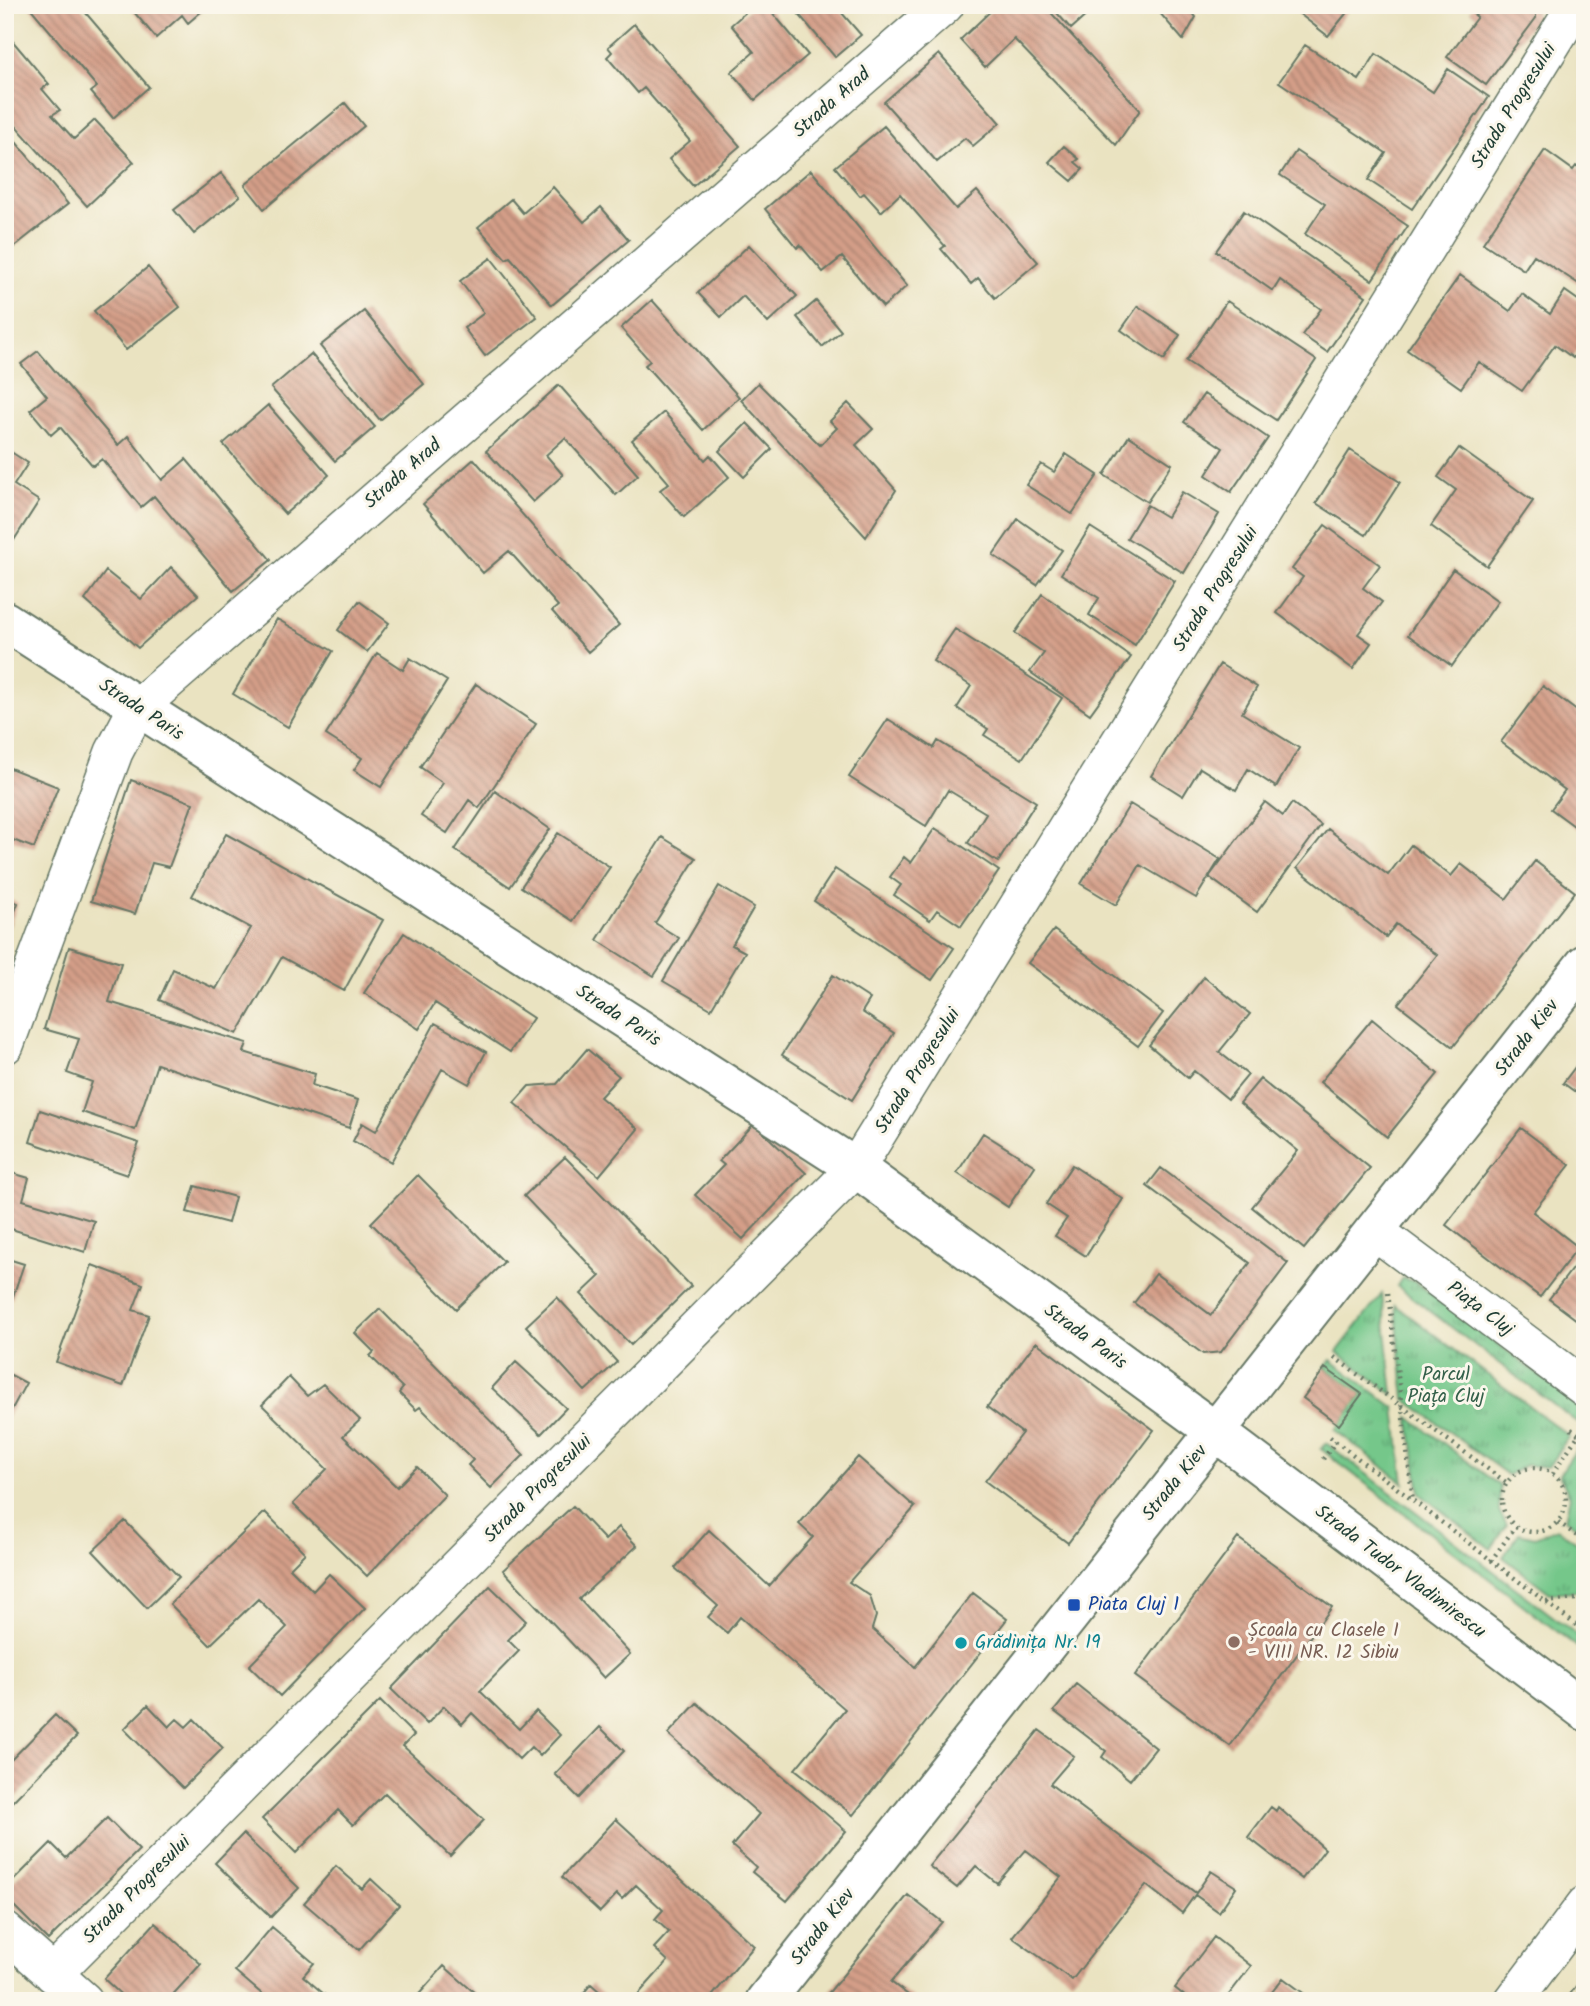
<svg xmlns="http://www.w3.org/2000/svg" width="1590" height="2006" font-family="Kalam,sans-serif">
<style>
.grass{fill:url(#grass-tufts);stroke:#4a825f;stroke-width:2}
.building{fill:url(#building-back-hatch)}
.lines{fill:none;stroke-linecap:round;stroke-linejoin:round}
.street-casing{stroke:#667765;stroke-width:40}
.secondary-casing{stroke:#667765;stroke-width:42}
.path{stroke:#667765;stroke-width:4.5;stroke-dasharray:2 5;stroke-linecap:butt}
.street{stroke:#fff;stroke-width:37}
.secondary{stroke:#fff;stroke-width:38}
.transit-dot{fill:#1a4fb4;stroke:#fbf7ec;stroke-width:2.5}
.education-dot{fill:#8d6e63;stroke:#fbf7ec;stroke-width:2.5}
.culture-dot{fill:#0f9aa8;stroke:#fbf7ec;stroke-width:2.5}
.labels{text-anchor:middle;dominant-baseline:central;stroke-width:6;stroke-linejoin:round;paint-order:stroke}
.street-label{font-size:19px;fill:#1f3d34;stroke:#fbf7ec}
.park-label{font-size:19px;fill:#34604a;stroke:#fbf7ec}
.transit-label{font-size:19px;fill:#164399;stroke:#fbf7ec;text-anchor:start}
.education-label{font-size:19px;fill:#785e54;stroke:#fbf7ec;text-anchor:start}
.culture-label{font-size:19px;fill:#0d838f;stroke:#fbf7ec;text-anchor:start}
</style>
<defs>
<pattern id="grass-tufts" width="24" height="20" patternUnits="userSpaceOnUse" patternTransform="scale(1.75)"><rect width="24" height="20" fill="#74c78a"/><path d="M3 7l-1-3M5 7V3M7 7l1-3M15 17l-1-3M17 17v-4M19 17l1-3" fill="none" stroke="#5fa372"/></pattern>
<pattern id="building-back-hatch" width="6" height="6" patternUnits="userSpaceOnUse" patternTransform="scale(1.75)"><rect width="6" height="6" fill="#d49e88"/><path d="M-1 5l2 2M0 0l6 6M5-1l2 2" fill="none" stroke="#ab8270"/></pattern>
</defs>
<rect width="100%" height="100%" fill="#fbf7ec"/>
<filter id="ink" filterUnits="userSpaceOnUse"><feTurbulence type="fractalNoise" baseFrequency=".0143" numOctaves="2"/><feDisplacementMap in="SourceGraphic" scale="14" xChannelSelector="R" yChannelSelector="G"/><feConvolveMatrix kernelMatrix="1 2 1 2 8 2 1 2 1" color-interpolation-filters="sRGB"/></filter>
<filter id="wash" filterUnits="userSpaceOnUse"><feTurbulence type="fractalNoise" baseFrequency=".00686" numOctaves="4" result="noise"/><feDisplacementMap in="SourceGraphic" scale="28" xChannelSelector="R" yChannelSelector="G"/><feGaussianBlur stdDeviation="1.57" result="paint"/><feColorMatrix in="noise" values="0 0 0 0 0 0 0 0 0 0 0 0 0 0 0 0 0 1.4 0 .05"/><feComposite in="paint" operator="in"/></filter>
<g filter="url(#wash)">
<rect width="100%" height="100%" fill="#eae3c1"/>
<path class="grass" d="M1402,1278L1415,1282L1585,1410L1579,1424L1397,1286Z
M1382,1294L1393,1394L1337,1352Z
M1395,1305L1569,1436L1548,1467L1526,1465L1508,1475L1405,1399Z
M1331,1360L1395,1408L1404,1483L1335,1430L1362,1394L1325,1368Z
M1409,1417L1500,1486L1499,1511L1507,1525L1491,1549L1420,1494Z
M1326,1443L1585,1641V1653L1321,1449Z
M1580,1444L1585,1448V1534L1565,1519L1570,1496L1559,1475Z
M1557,1528L1585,1549V1590L1550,1593L1503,1557L1519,1533L1535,1537Z"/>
<g id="blocks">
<path class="building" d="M28,5H79L149,87L113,118L91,92L97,87Z
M128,5H209L188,23L182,15L156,38Z
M754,5H766L808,55L755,100L731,72L754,52L731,25Z
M791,5H835L861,35L835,57Z
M997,5H1044L1140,110L1116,145L1014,39L985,67L960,40Z
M1050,5H1098L1071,29Z
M1153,5H1186L1196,17L1183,40Z
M1288,5H1353L1328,36Z
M1474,5H1536V18L1486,85L1447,57L1477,17L1470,11Z
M634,24L740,146L693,186L669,159L690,141L644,88L638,93L607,57L612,52L608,47Z
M5,32L49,84L42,89L60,110L52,115L74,139L95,120L134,162L87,206L9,118L5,121Z
M1305,45L1359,80L1376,54L1433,92L1448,69L1489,97L1412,209L1368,180L1386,153L1279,82Z
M939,54L1000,123L973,146L965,138L937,162L884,102Z
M345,103L364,126L264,209L245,185Z
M884,126L956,209L977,191L1038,262L995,298L978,278L971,284L941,249L945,246L900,194L881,212L864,193L860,196L835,167Z
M5,129L68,204L5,254Z
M1064,146L1079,159L1075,162L1083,169L1072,181L1049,162Z
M1545,150L1573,170L1576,166L1585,172V288L1534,255L1524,270L1483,243Z
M1296,151L1408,226L1372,280L1305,234L1325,204L1280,175Z
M811,170L907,286L883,307L842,257L823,272L800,245L797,248L765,209Z
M221,173L240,196L194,234L174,210Z
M553,187L584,222L601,207L629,240L552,305L510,257L506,259L478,227L511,199L523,213Z
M1244,211L1366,296L1327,352L1302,335L1321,309L1280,280L1273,291L1216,251Z
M749,245L797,296L768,323L743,296L721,317L698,293Z
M491,258L537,317L485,356L464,328L484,313L460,281Z
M148,267L180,307L126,350L94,311Z
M1460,275L1510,311L1522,294L1550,314L1565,291L1585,305V341L1573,358L1555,345L1522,391L1479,362L1461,388L1407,350Z
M652,300L739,397L703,430L645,365L650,361L621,328Z
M816,301L841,331L822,347L797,317Z
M1227,301L1316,360L1276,420L1186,361Z
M1138,306L1180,335L1164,360L1121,330Z
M364,311L424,384L380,420L320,346Z
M38,351L118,445L128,436L162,480L186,459L271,560L233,591L154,496L141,507L102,459L93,466L60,427L51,435L30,410L47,396L21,364Z
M311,354L375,427L335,461L271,388Z
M758,383L820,445L837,428L830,421L848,403L873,429L856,445L896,490L866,537L741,400Z
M559,385L638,475L616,495L565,438L546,455L563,475L533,502L486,451Z
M1204,394L1268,438L1231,492L1206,475L1223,448L1184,422Z
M268,405L329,475L285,514L223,444Z
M664,412L705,460L710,455L729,477L684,517L660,490L669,483L632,440Z
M747,423L772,449L744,477L719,451Z
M1129,436L1172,464L1147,502L1104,475Z
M5,448L28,463L14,485L39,501L5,554Z
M1459,448L1533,501L1487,566L1431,526L1456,490L1438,477Z
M1350,450L1400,482L1366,535L1316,503Z
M1066,454L1098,475L1072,514L1026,485L1041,464L1054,472Z
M474,459L619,625L588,652L552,611L558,606L509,551L483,573L423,504Z
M1182,492L1219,514L1184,573L1127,538L1147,505L1167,517Z
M1018,519L1062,550L1037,585L993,555Z
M1325,525L1380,565L1363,588L1382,602L1358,634L1371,643L1353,669L1277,613L1303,577L1292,569Z
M1090,527L1175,581L1135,645L1089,615L1099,598L1061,574Z
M171,567L198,595L138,648L85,600L106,571L141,599Z
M1453,569L1498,601L1452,666L1408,635Z
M1042,594L1131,657L1090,714L1030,672L1044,653L1015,633Z
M359,601L389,623L367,652L338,630Z
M277,619L333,651L288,727L233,694Z
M955,629L1062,698L1022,759L984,735L988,729L957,708L971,686L933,661Z
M377,653L403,670L410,658L447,681L381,787L354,770L362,758L326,735Z
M1220,664L1257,687L1242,713L1299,748L1276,787L1248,769L1236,790L1200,768L1183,796L1151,776Z
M476,684L536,724L479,808L469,800L447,833L421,816L443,783L420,767Z
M1543,686L1585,717V834L1551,809L1565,790L1501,742Z
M888,719L934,748L938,741L1036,802L998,862L968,843L986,813L948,790L926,826L849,777Z
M5,766L58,787L34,848L5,837Z
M131,780L193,803L169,867L152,863L135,914L91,901Z
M495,791L550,829L510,887L455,850Z
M1265,802L1283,816L1292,803L1321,825L1257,912L1209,877Z
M1130,804L1220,859L1196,898L1140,865L1116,905L1081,884Z
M935,828L999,871L961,926L937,910L930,920L894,895L901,885L890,877L904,857L911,863Z
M1328,829L1388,875L1411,845L1451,876L1461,864L1506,899L1535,861L1575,892L1453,1047L1398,1004L1437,955L1396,924L1386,937L1297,868Z
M558,833L610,867L573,921L521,887Z
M226,834L383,920L344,991L282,957L237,1034L159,1000L173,969L216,989L251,928L192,896Z
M662,837L696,858L655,923L679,938L654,976L597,940Z
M835,869L954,948L932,980L814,901Z
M719,886L754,907L732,945L745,952L711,1009L663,981Z
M5,898L18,903L6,936H5Z
M1054,930L1163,1013L1138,1046L1028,963Z
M404,933L533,1018L510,1052L435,1003L419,1029L364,993Z
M69,947L121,963L109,1002L247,1043L244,1052L315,1074L312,1085L358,1100L349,1128L157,1064L135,1130L82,1112L92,1082L67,1073L79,1039L44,1029Z
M833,975L870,999L862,1012L894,1033L852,1100L782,1055Z
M1204,977L1250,1014L1219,1052L1248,1075L1228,1099L1194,1071L1188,1078L1149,1045Z
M1372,1019L1438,1074L1387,1137L1320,1082Z
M435,1023L486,1052L469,1084L442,1069L391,1162L353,1141L362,1123L376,1131Z
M587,1049L619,1076L600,1097L638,1129L599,1176L514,1103L529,1086L557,1084Z
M1585,1054V1099L1563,1083Z
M1260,1079L1370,1168L1304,1249L1252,1207L1298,1151L1240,1103Z
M40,1110L139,1143L127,1175L30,1142Z
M754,1124L806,1173L743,1239L695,1195L724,1165L719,1161Z
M1521,1128L1570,1165L1533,1212L1578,1247L1540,1297L1446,1225Z
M983,1133L1035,1166L1008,1207L957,1173Z
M565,1157L691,1286L631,1345L581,1294L600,1276L524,1196Z
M1072,1165L1123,1199L1086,1256L1055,1236L1067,1218L1046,1204Z
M1161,1168L1288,1263L1221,1352L1203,1354L1134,1303L1156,1274L1211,1315L1250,1263L1147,1186Z
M5,1171L29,1178L23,1200L94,1221L85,1252L5,1227Z
M418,1175L504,1262L456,1309L371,1223Z
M195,1186L235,1197L228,1223L187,1212Z
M1585,1252V1326L1549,1299Z
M5,1258L24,1264L12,1299L5,1297Z
M92,1265L143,1284L133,1310L149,1315L123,1386L56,1362Z
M557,1297L617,1362L585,1391L526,1326Z
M380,1309L524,1455L491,1488L468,1465L473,1460L420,1407L416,1410L399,1393L403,1388L370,1356L374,1352L355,1333Z
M1036,1342L1154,1430L1068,1543L985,1481L1022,1433L987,1407Z
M516,1362L566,1408L541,1434L492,1388Z
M1325,1368L1362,1394L1339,1425L1303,1398Z
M5,1372L26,1383L5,1422Z
M289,1377L307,1396L323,1384L360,1420L343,1436L397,1487L417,1467L445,1495L367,1576L293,1504L327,1469L262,1405Z
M858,1457L915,1507L849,1582L870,1596L876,1616L872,1629L915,1667L973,1593L1007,1619L853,1815L795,1769L845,1709L740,1617L727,1633L708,1617L718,1606L675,1568L709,1530L769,1586L813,1537L799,1524Z
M573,1506L605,1540L619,1527L637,1546L579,1599L630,1654L604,1678L503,1570Z
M265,1512L305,1553L290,1568L313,1591L329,1574L365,1608L280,1696L249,1666L287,1627L258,1599L210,1645L170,1604Z
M125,1521L179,1577L147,1608L93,1551Z
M1238,1538L1332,1607L1230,1746L1135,1676Z
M490,1586L526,1621L508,1640L519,1651L480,1691L519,1729L536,1711L560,1735L540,1756L531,1747L519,1759L472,1713L462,1724L444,1706L427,1724L391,1689Z
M1076,1684L1156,1748L1130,1780L1102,1757L1106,1751L1054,1711Z
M380,1701L414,1735L403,1746L484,1820L450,1856L385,1793L353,1825L338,1810L296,1853L262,1819Z
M697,1703L846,1831L787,1901L752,1872L756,1867L732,1846L759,1814L668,1734Z
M148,1705L169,1727L177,1719L186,1727L194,1719L223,1748L183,1788L124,1729Z
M55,1715L77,1736L5,1809V1766Z
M600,1727L624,1751L579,1798L555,1774Z
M1039,1730L1074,1756L1050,1784L1196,1893L1211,1871L1236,1887L1219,1912L1195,1895L1182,1913L1146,1885L1072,1980L1012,1937L1061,1877L1026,1850L997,1883L976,1866L957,1888L929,1866Z
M1271,1807L1276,1811L1278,1807L1325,1849L1302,1879L1248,1837Z
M107,1818L139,1850L48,1940L5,1897V1889L51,1843L66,1858Z
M616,1819L754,1946L708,2001H638L635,1998L668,1961L654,1948L669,1932L655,1919L663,1910L636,1885L622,1899L617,1894L600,1912L562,1877Z
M243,1834L299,1888L271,1917L215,1863Z
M336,1866L362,1889L371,1879L399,1905L359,1950L304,1903Z
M908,1895L942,1922L891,1982L916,2001H822Z
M155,1923L201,1964L167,2001H128L104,1979Z
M272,1927L314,1963L303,1976L332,2001H270L235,1971Z
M1214,1937L1251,1966L1224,2001H1191L1175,1988Z
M444,1966L484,2001H413Z
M1585,1974V2001H1565Z
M1283,1978L1314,2001H1265Z
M591,1984L610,2001H577Z"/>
</g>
</g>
<g filter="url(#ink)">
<use href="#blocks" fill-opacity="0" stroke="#667765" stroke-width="2"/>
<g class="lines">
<defs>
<path id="street" d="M5,1045L114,752L137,708L945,5
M1375,1231L1585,1388
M5,1931L84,2001
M53,1974L856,1168L1576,5
M1513,2001L1585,1905"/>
<path id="secondary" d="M5,621L856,1168L1216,1432L1585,1711
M765,2001L1585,964"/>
</defs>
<use href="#street" class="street-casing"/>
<use href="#secondary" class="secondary-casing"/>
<path class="path" d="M1388,1293L1413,1501
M1334,1357L1507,1483
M1571,1429L1585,1439
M1330,1437L1585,1632
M1323,1459L1336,1441
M1502 1500a32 32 0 1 1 64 0a32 32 0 1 1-64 0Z
M1552,1474L1579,1434
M1558,1522L1585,1542
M1491,1561L1515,1527
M1546,1602L1585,1598"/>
<use href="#street" class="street"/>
<use href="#secondary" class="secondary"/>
</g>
</g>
<rect class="transit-dot" x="1067" y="1598" width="14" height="14" rx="3.5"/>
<circle class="education-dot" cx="1234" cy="1642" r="7"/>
<circle class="culture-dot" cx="961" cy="1643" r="7"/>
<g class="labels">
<g class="street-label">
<text transform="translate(832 103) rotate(-41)">Strada Arad</text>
<text transform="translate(1514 106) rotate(-58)">Strada Progresului</text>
<text transform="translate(403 474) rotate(-41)">Strada Arad</text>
<text transform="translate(1216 589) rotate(-58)">Strada Progresului</text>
<text transform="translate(141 710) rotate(33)">Strada Paris</text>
<text transform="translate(618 1016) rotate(33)">Strada Paris</text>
<text transform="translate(1527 1038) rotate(-52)">Strada Kiev</text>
<text transform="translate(918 1071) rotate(-58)">Strada Progresului</text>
<text transform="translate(1480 1309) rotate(37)">Piața Cluj</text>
<text transform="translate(1085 1337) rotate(36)">Strada Paris</text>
<text transform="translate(1175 1483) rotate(-51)">Strada Kiev</text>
<text transform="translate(538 1489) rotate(-45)">Strada Progresului</text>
<text transform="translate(1400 1572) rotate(37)">Strada Tudor Vladimirescu</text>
<text transform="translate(137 1890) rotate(-45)">Strada Progresului</text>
<text transform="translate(823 1927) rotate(-52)">Strada Kiev</text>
</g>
<g class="park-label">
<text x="1446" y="1375">Parcul<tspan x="1446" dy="22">Piața Cluj</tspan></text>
</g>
<g class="transit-label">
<text x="1088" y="1605">Piata Cluj 1</text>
</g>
<g class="education-label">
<text x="1248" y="1631">Școala cu Clasele I<tspan x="1248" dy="22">- VIII NR. 12 Sibiu</tspan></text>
</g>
<g class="culture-label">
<text x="975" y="1643">Grădinița Nr. 19</text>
</g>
</g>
<rect width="1590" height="2006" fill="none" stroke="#fbf7ec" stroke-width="28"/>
</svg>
